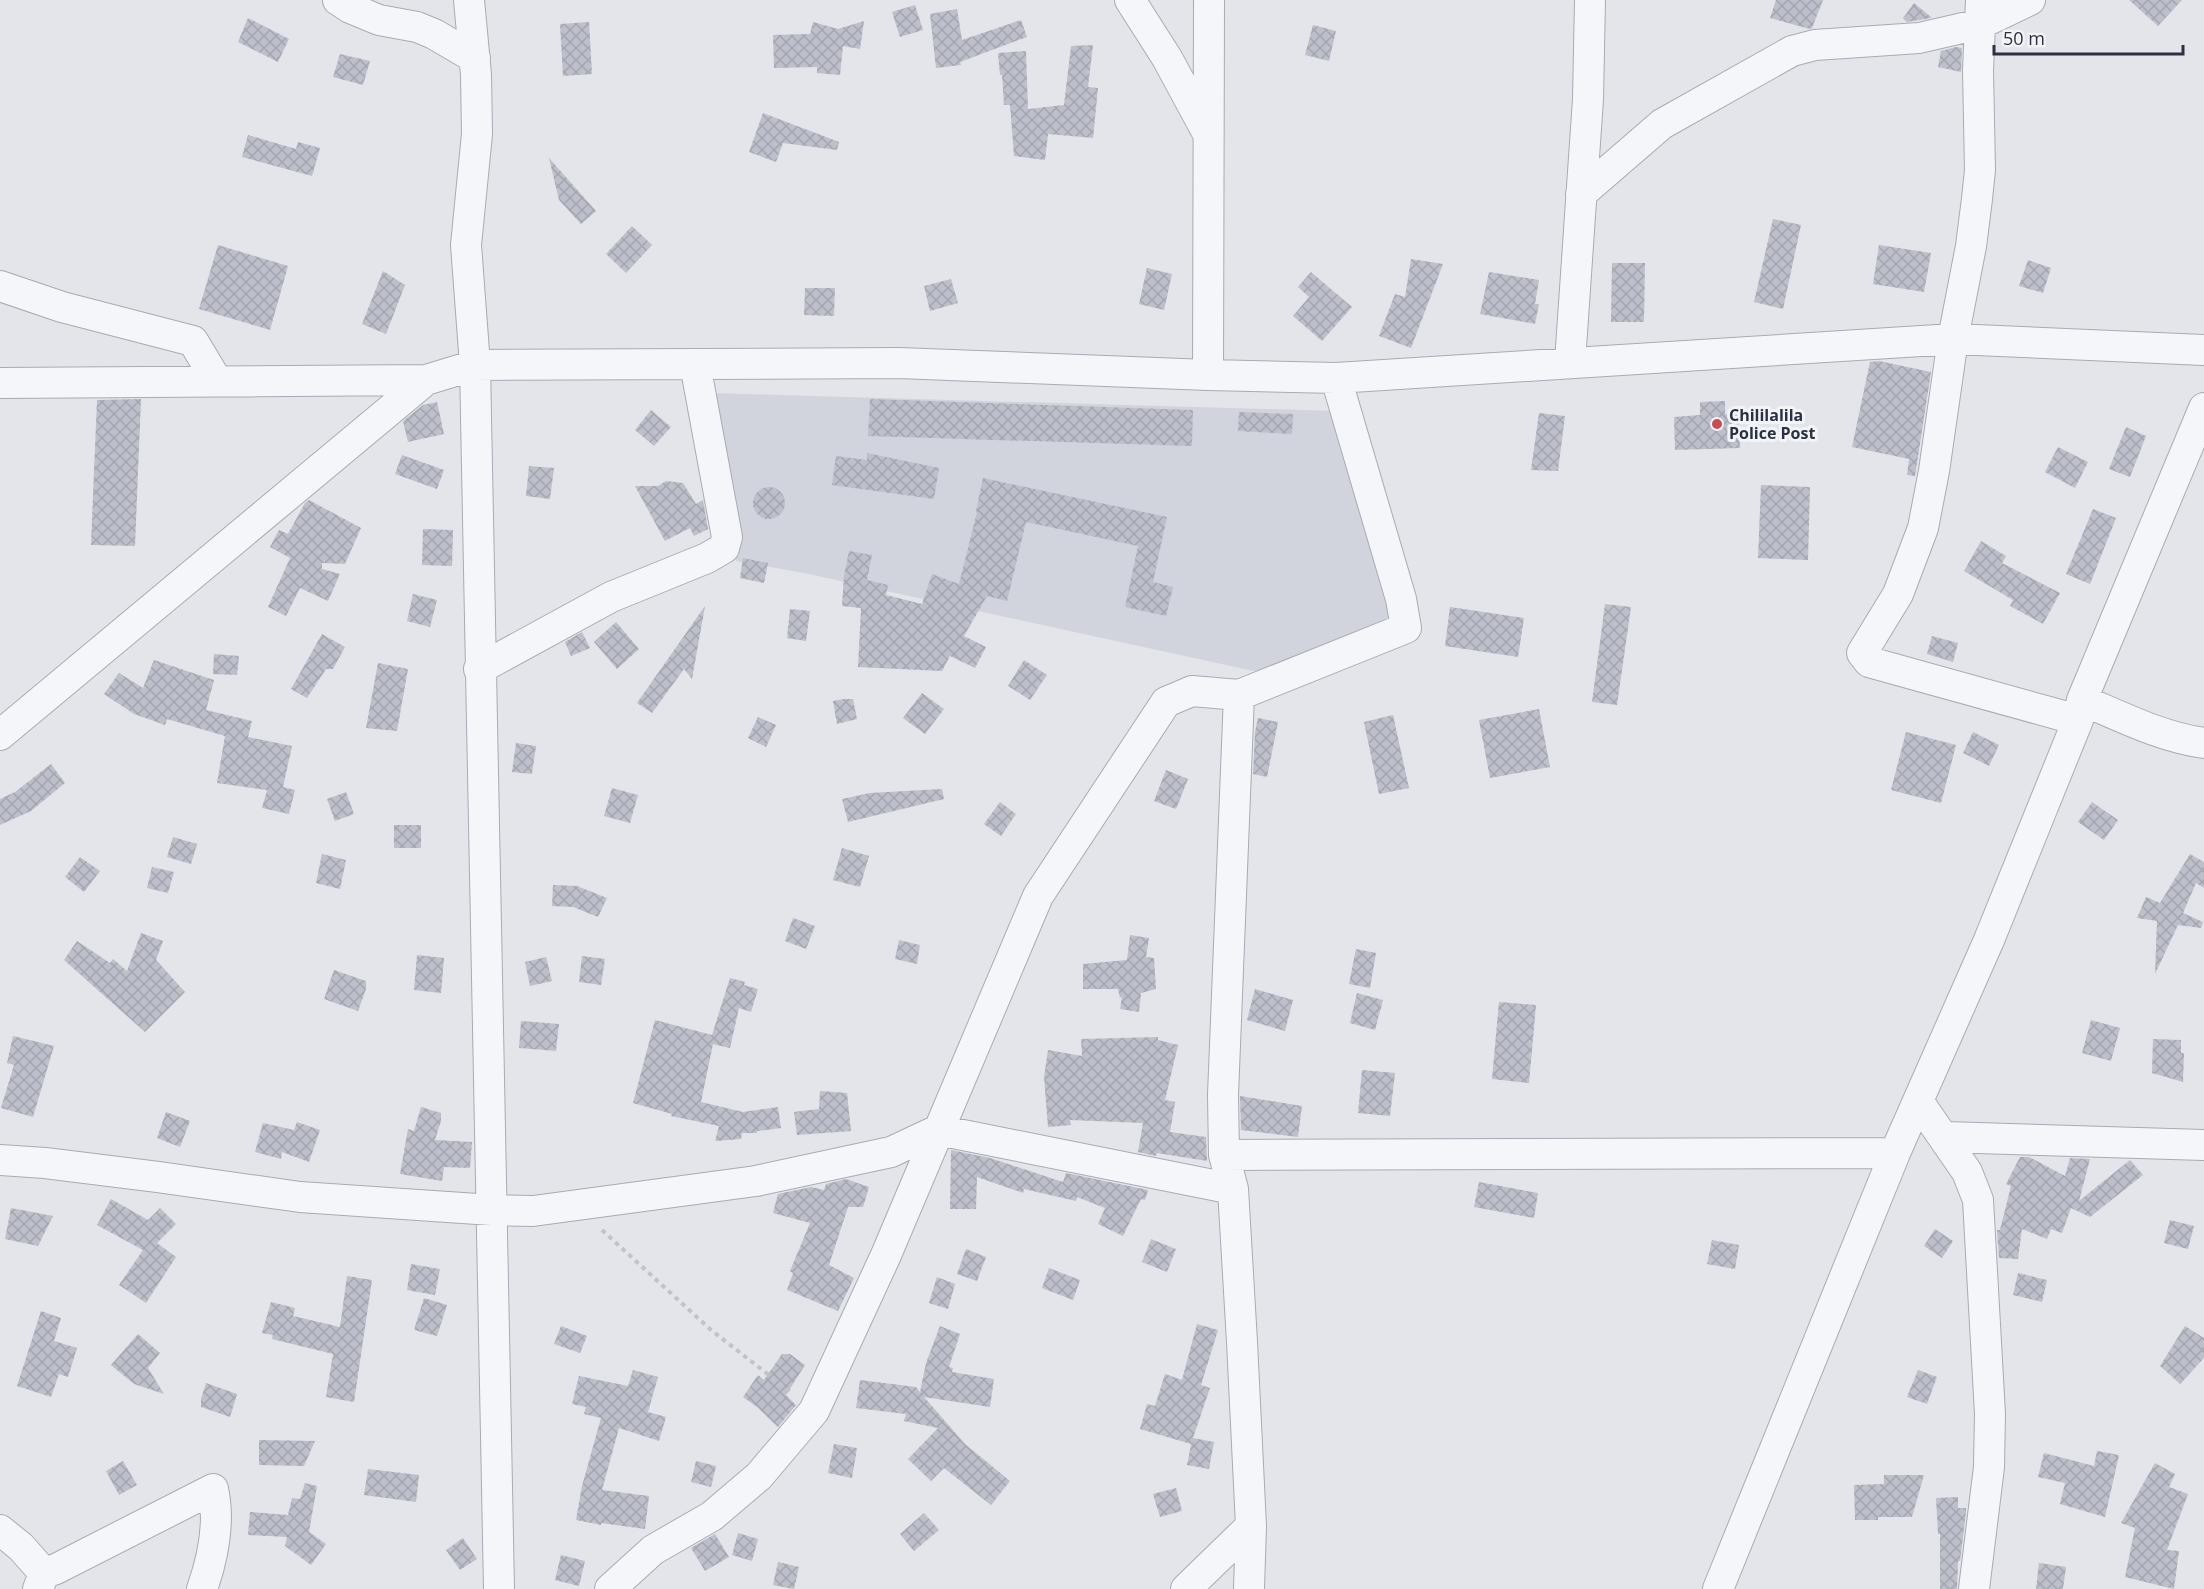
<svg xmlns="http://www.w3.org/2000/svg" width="2204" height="1589" font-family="'Open Sans',sans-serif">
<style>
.built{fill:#d1d4dc}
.building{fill:url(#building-cross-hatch)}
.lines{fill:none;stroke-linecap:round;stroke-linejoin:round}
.minor-casing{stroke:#a8abb4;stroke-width:32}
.path{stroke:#c0c3c9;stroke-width:4;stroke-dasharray:4.5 4.5;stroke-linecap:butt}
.minor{stroke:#f5f6f9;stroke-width:30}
.poi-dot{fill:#c94e51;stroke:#f2f4f8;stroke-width:2}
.labels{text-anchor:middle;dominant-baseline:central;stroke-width:6;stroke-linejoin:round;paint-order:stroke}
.poi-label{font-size:16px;font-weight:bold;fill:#2b3142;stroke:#f2f4f8;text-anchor:start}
</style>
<defs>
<pattern id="building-cross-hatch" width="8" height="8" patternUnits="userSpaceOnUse" patternTransform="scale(1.5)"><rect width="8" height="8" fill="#bdc0ca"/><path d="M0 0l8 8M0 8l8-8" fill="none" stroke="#a3a5af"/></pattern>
</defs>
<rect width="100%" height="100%" fill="#e3e5ea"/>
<path class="built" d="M708,393L1336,411L1395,621L1272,675L804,573L736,561Z"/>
<path class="building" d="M1776,0H1823L1812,28L1810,29L1770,18Z
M2129,0H2182L2158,26Z
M1914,3L1931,17V18L1907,22L1903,18Z
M915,5L923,30L900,37L892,12Z
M957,9L962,40L1021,20L1027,37L960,62L961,65L936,68L930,14Z
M248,18L289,39L278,62L238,42Z
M864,21L860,49L843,46L840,75L817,73V67L774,68L773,35L810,34L813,22L838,29Z
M589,22L592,74L563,76L560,24Z
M1313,25L1336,31L1329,61L1305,55Z
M1093,45L1088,87L1098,88L1093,138L1048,134L1045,160L1014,156L1010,105H1004L1002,75H1000L998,53L1026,51L1028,109L1064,105L1071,46Z
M1956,47L1962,48L1961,72L1938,67L1941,51Z
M340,54L370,61L363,85L333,77Z
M763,113L839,142L837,150L783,143L776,162L749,152Z
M248,135L296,149L298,142L320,148L312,176L242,157Z
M549,158L596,211L581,224L559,200Z
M1773,219L1801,225L1783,309L1754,302Z
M632,226L652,245L626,273L606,254Z
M218,245L288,266L270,330L199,309Z
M1879,245L1931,253L1924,292L1873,284Z
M1411,259L1443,264L1411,348L1379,336L1395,294L1405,297Z
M2028,260L2051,268L2043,293L2019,286Z
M1612,263H1645L1644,322H1611Z
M1147,268L1172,274L1164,310L1139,304Z
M383,271L405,285L386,334L362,324Z
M1311,272L1352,307L1322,341L1293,316L1309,297L1298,287Z
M1489,272L1539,280L1535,304H1539L1535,324L1480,314Z
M951,279L958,303L930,311L924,286Z
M805,288H835L834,316L804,315Z
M1879,361L1931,372L1915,476L1907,475L1909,459L1852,447L1870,362Z
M141,399L135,546L91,545L97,400Z
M870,399L1193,410L1192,446L868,436Z
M1725,401V414L1738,413L1740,448L1675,450L1674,417L1700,415V402Z
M437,402L444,434L408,442L403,421L423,405Z
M651,410L671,427L654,446L635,430Z
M1239,412L1293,414L1292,434L1238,431Z
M1539,413L1565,416L1558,471L1531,470Z
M2126,427L2146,436L2130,477L2109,469Z
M2058,447L2088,462L2075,488L2045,472Z
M867,453L939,468L934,499L832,485L836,456L867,460Z
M402,455L444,470L437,489L395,474Z
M529,466L554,468L550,499L526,496Z
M983,478L1167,517L1153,582L1173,587L1166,616L1125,607L1138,546L1026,522L1007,601L987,596L964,636L986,647L975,668L950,656L942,671L858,667L861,608L842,606L844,576L849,551L872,555L867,580L888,585L886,595L922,604L932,574L959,584L977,512L976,511Z
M666,481L683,483L696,504L703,500L708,529L694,536L690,528L665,541L635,486H658Z
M1761,485L1810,487L1808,560L1758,558Z
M753 503a16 16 0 1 1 32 0a16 16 0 1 1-32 0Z
M309,500L361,528L345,564L322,563V569L340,574L328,601L300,588L286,616L268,607L290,558L270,547L279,530L288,534L305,503Z
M2093,509L2116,518L2090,584L2066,574Z
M423,529L453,530L452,566L422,565Z
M1981,541L2006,556L2002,563L2060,593L2043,624L2010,606L2013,600L1964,571Z
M743,558L768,563L764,583L740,578Z
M413,594L437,600L430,627L407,621Z
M1605,604L1631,607L1617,705L1592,702Z
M705,606L692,679L684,669L652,713L637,703Z
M1450,607L1524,618L1518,657L1445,646Z
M790,609L810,611L806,641L787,638Z
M616,622L639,649L617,669L594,642Z
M582,632L590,648L571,656L565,642Z
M322,634L345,647L333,669H326L307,698L291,689Z
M1932,636L1958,643L1953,662L1927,654Z
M214,654L239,656L237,675L213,674Z
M154,660L214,680L206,710L252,721L248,737L292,746L283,787L295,790L289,814L262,808L267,790L217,783L225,736L167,719L165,725L134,714L104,694L119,673L143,688Z
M1024,660L1047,675L1030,700L1008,686Z
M378,663L408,669L397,731L366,728Z
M922,693L944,709L925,734L903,718Z
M844,699H853L857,719L837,724L833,701Z
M1539,709L1550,767L1490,778L1479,720Z
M1393,715L1409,788L1379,794L1364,722Z
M758,717L776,725L766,747L748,738Z
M1258,718L1278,722L1267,777L1253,774L1255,732Z
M1906,732L1956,745L1941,803L1891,790Z
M1973,732L1999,745L1989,766L1963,753Z
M516,743L536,746L532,774L512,772Z
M51,764L65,783L31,811L0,825V799L15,792Z
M1166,770L1188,779L1176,809L1154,801Z
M612,788L638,795L630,823L604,816Z
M942,789L944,799L848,822L842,799L870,793Z
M346,792L354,814L335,821L327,799Z
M1000,802L1016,814L1001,836L984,824Z
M2092,802L2118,820L2104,840L2078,822Z
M394,825H421V848H394Z
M173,837L197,844L191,864L167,857Z
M842,848L869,856L860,887L833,880Z
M322,854L346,860L340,889L316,883Z
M2190,854L2204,862V888L2196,883L2183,913L2203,922L2201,928L2178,925L2155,974L2157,921L2137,918L2146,897L2160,903Z
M80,857L100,871L84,892L65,877Z
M152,867L174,872L168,893L147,888Z
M553,885L577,886L607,898L598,917L573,907L552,906Z
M793,918L815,926L806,949L785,941Z
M141,933L163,941L156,960L185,992L145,1032L64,960L77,941L110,963L113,959L127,971Z
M1130,935L1149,938L1146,957L1154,958L1156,989L1141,993L1139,1012L1120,1009L1122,997L1120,998L1118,989H1083V964L1127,960Z
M899,940L920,945L917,964L895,959Z
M1356,949L1376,953L1370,988L1349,984Z
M417,955L444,958L441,993L414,990Z
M582,956L605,959L601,985L579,982Z
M546,957L552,981L530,986L525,962Z
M334,970L366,981V989L358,1011L324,999Z
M730,978L745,982L744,985L758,989L751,1012L739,1008L730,1048L713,1044L701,1102L743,1112L778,1107L781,1128L757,1131V1133H742L741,1139L715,1141L719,1126L671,1116L672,1114L633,1103L655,1020L712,1035Z
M1255,989L1293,1000L1285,1031L1247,1020Z
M1357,993L1383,1000L1375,1030L1350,1023Z
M1499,1002L1536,1005L1529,1083L1492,1079Z
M2091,1020L2120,1028L2111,1061L2082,1053Z
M521,1021L559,1024L556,1051L519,1048Z
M13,1036L54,1046L33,1117L1,1108L14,1065L7,1063Z
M1158,1037V1040L1178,1045L1165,1100L1175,1102L1170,1132L1206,1137L1207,1161L1157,1153L1156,1156L1138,1152L1143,1123L1070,1120L1071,1125L1048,1127L1044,1077L1048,1050L1082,1056L1081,1039Z
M2153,1039L2181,1040V1053H2184L2183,1082L2152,1073Z
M1362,1070L1395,1073L1390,1116L1358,1113Z
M820,1091L847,1093L851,1131L797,1135L794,1112L819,1109Z
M1240,1096L1302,1106L1298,1137L1241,1130Z
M421,1107L441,1113V1121L435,1140L472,1142L470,1168L444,1167L442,1181L400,1174L408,1129L414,1131Z
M166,1112L190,1121L180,1147L157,1138Z
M297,1122L320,1130L309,1162L282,1152L281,1159L255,1152L263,1123L294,1130Z
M951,1150L990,1158L1063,1182L1066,1173L1148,1190L1145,1200L1141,1199L1123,1236L1098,1224L1105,1208L1077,1197L1076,1201L1024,1189L1023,1193L977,1177L976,1209H950Z
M2020,1157H2029L2065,1176L2070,1158L2090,1159L2079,1201L2130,1160L2143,1175L2090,1217L2071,1208L2062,1233L2051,1229L2047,1239L2022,1229L2018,1259L1999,1258L1997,1230H2000L2011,1186L2006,1184Z
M846,1179L869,1187L863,1207H848L829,1265L854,1278L838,1311L787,1290L793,1273L790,1271L810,1223L773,1213L778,1194L811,1187L824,1190L826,1184Z
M1479,1182L1538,1193L1534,1218L1474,1207Z
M111,1199L148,1220L160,1208L176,1224L157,1243L176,1257L146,1303L119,1285L143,1250L97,1225Z
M11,1208L53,1216L38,1246L5,1239Z
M2170,1220L2194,1226L2188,1249L2164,1243Z
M1935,1229L1953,1241L1942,1258L1924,1246Z
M1151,1239L1176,1249L1167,1272L1142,1262Z
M1712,1240L1739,1245L1735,1269L1707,1264Z
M966,1249L986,1257L977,1281L957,1274Z
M411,1264L440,1269L435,1295L407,1290Z
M1049,1268L1080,1280L1073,1300L1042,1288Z
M2018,1273L2047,1280L2042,1302L2013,1295Z
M347,1276L372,1280L354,1402L326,1397L333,1354L272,1339L273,1335L262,1333L271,1302L295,1308L293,1316L340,1327Z
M937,1277L955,1284L948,1309L929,1303Z
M424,1298L447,1305L437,1336L414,1330Z
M41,1311L61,1318L54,1341L77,1348L68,1377L59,1374L51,1397L17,1386Z
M1197,1324L1218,1330L1201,1385L1210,1388L1193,1438L1214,1442L1209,1469L1187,1465L1192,1440L1191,1444L1140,1429L1147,1404L1155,1406L1165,1374L1182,1380Z
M561,1326L587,1336L580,1353L554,1344Z
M940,1326L960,1334L949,1367L953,1368L952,1372L994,1379L990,1407L924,1397L965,1444L1010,1481L991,1505L944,1468L931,1481L908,1459L938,1428L904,1421L906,1414L856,1408L860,1380L916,1387L920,1392L926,1363Z
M2185,1326L2204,1338V1358L2180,1384L2160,1366Z
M138,1334L160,1353L148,1368L164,1394L134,1384L111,1365Z
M782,1354H790L805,1365L786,1395L796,1405L778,1427L757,1407L743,1397L758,1375L764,1380Z
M633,1370L658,1377L648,1412L666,1417L659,1441L619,1428L602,1490L649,1496L645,1529L601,1523V1525L576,1520L582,1486L601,1418L584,1414L586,1407L572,1404L579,1376L628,1386Z
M1918,1370L1937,1377L1927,1404L1907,1397Z
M206,1383L237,1394L230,1417L201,1407V1399Z
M259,1440L315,1441L304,1466L259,1465Z
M834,1444L857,1448L852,1478L828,1473Z
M2097,1451L2119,1455L2105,1517L2060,1504L2065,1483L2038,1477L2044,1453L2094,1466Z
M123,1461L137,1485L119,1495L106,1471Z
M696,1461L716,1466L711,1487L691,1482Z
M2155,1463L2175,1474L2169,1487L2188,1494L2167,1550L2179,1551L2174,1589L2125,1577L2135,1528L2121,1523Z
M368,1469L419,1475L416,1502L364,1495Z
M1884,1475H1924L1912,1517H1878V1520H1855L1854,1485L1884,1484Z
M305,1483L317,1486L309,1532L326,1544L311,1565L285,1546L287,1537L248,1535L250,1512L288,1515L292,1498L300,1499Z
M1176,1488L1182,1511L1160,1517L1153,1494Z
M1958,1497V1508H1966V1512L1960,1561H1958L1957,1589H1940V1534H1938L1936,1498Z
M924,1513L939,1530L914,1551L900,1534Z
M738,1533L758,1539L752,1561L732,1555Z
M715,1534L729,1557L705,1571L691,1548Z
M463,1538L477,1559L460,1570L446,1550Z
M561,1555L585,1561L579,1586L555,1580Z
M778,1562L799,1567L794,1589L773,1585Z
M2039,1563L2066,1567L2063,1589H2036Z"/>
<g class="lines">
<defs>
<path id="minor" d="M338,0L350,8L379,20L417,27L434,34L475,58
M469,0L476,75L477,134L466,245L475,365L499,1589
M1130,0L1167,58L1207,132
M1981,0L1978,71L1980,170L1977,199L1971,246L1953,339L1934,471L1923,528L1898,594L1862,653L1869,662L2078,720
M1581,194L1662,124L1792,51L1815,45L1919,38L1980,24L2030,0
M0,286L62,307L193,341L217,381
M1570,362L1588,99L1590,0
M1208,375L1209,0
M0,383L426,380L475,365L899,363L1208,375L1336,378L1953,339L2204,350
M479,669L611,597L707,558L724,548L727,537L695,364
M1239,695L1223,1095L1224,1155L1233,1189L1242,1342L1251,1526L1249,1589
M2082,700C2122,717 2161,737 2204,743
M0,735L426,380
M1918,1101L1967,1172L1978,1200L1990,1414L1989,1467L1974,1589
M1945,1137L2204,1145
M1224,1155L1895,1153
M0,1160L45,1163L158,1177L300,1197L492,1210L533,1211L756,1181L891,1152L938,1130L1233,1189
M0,1530L21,1547L44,1573
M38,1589L44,1573L56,1569L213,1489C220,1521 213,1558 202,1589
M610,1589L653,1550L712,1516L759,1476L814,1411L886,1255L1038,896L1166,702L1192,691L1239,695L1406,628L1401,599L1336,378
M1186,1589L1251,1526
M1718,1589L1895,1153L1989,940L2078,720L2082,700L2204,408"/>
</defs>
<use href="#minor" class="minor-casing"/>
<path class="path" d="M602,1230L711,1330L792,1393"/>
<use href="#minor" class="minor"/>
</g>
<circle class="poi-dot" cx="1717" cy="424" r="6"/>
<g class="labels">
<g class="poi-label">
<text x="1729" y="415">Chililalila<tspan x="1729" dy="18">Police Post</tspan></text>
</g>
</g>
<path d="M1994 45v9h189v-9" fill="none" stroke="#2b3142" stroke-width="3"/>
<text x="2003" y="45" font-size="18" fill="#2b3142" stroke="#f2f4f8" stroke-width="4.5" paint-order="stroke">50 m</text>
</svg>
